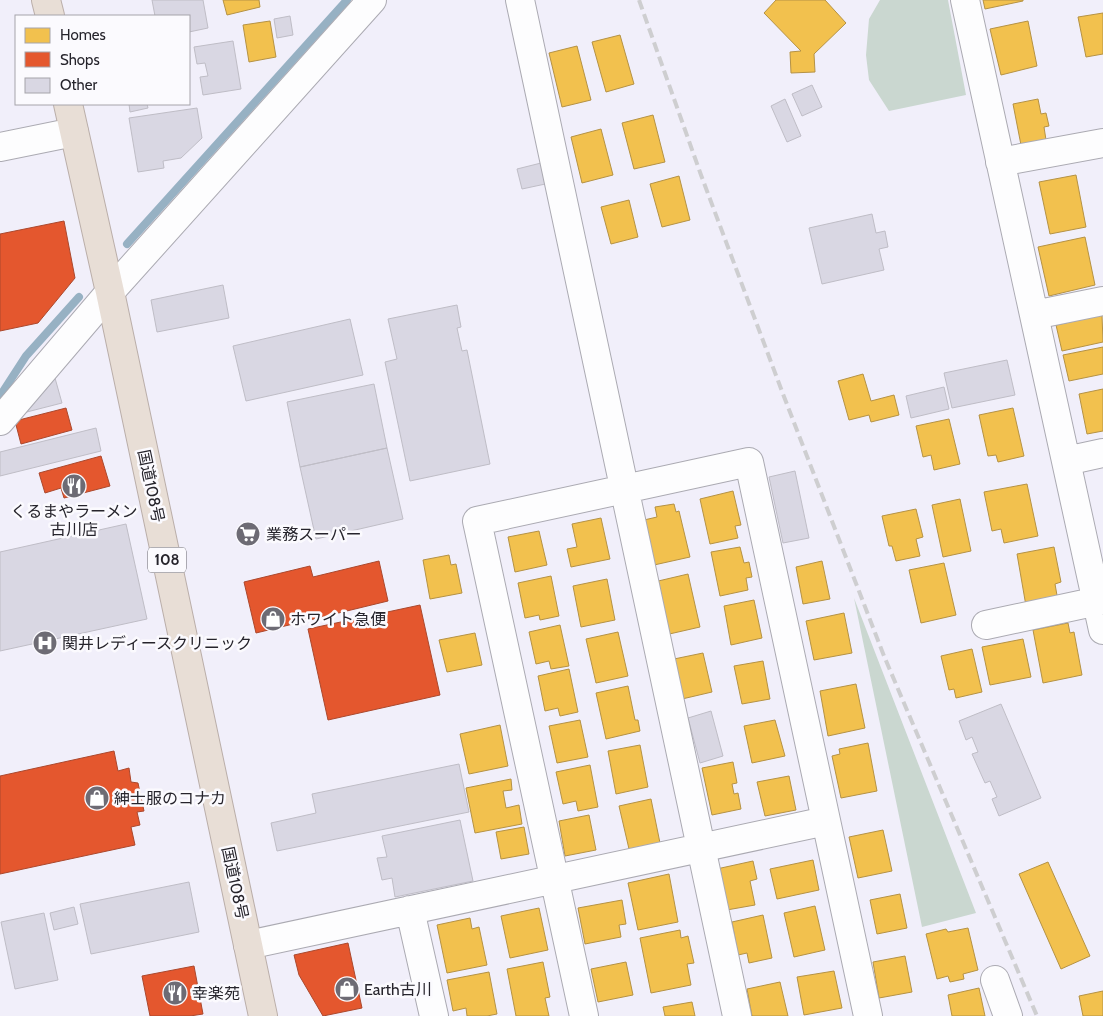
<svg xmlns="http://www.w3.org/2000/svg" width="1103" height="1016" font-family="Cabin,'Noto Sans JP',sans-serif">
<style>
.green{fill:#cad7d0}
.homes{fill:#f2c14e;stroke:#b59244}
.shops{fill:#e4572e;stroke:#ab482d}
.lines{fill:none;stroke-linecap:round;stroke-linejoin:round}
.stream{stroke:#97b1c3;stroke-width:8}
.building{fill:#d9d7e3;stroke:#bfbdc6}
.street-casing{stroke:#abaab2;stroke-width:30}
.highway-casing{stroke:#baaea9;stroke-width:30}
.street{stroke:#fdfdfe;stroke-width:28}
.highway{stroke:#e8ded6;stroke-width:28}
.rail{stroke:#ceced0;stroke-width:4;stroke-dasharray:10 5;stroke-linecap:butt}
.labels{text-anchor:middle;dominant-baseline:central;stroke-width:5;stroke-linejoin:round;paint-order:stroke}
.shield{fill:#fbfafe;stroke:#66646b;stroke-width:1}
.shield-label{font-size:15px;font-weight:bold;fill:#26242c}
.street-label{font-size:16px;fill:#26242c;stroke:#fbfafe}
.poi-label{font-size:16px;fill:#26242c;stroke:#fbfafe;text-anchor:start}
</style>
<rect width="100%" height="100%" fill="#f1effa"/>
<path class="green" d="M880,0H948L966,95L889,111L869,80L866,55L869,19Z
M854,598L976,913L922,927Z"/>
<path class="homes" d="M223,0H259L260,7L227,15Z
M776,0H825L846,23L814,54L815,72L791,73L790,52L801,51L764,13Z
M983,0H1023V1L985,9Z
M1103,13V54L1086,57L1078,17Z
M270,21L276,57L249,62L243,25Z
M1028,21L1037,66L1001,75L990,29Z
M620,35L634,84L606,92L592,42Z
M577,46L591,100L562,107L549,53Z
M1038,99L1041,114L1046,113L1049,126L1044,127L1046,140L1021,145L1013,104Z
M653,115L665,162L634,169L622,123Z
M601,129L613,175L582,183L571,137Z
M1076,175L1086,227L1050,234L1039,182Z
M679,176L690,220L662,227L650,184Z
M629,200L638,237L611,244L601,207Z
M1085,237L1095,285L1049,296L1038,247Z
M1102,315L1103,342L1062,351L1056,325Z
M1103,347V374L1069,381L1063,355Z
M863,374L871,401L894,395L899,415L871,422L869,415L849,420L838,381Z
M1103,389V431L1087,434L1079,394Z
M1013,408L1024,456L998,462L996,455L988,456L979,415Z
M949,419L960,464L934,470L931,455L923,457L916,426Z
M1027,484L1038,536L1004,543L1001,529L992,531L984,492Z
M733,491L741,525L735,526L738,538L710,544L700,499Z
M960,499L971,551L943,557L932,505Z
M674,504L676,512L679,511L690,557L654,565L644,520L657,517L655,507Z
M916,509L923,537L916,539L920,556L896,561L892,546H889L882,516Z
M601,518L610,559L571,567L567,549L577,547L572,524Z
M539,531L547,565L515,572L508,537Z
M740,547L744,563L749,562L752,577L746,578L748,590L720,596L711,552Z
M1054,547L1061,582L1055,584L1058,601L1026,606L1017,554Z
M449,555L451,565L456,564L462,593L430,599L423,560Z
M822,561L830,599L803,604L796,567Z
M944,563L956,615L921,623L909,570Z
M688,574L700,627L665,635L654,582Z
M551,576L559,616L540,620L539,615L525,618L518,583Z
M607,579L615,620L581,627L573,586Z
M754,600L762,638L731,645L724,606Z
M844,613L852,653L814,660L806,621Z
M1068,623L1070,633L1074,632L1082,675L1043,683L1033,630Z
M560,625L569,666L551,669L549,661L536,664L529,632Z
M618,632L628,676L596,683L586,639Z
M475,633L482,665L447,672L439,640Z
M1023,639L1031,677L990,685L982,647Z
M972,649L982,692L956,698L954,689L949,690L941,656Z
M703,653L712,692L682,699L674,659Z
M763,661L770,699L742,704L734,666Z
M569,669L578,712L560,716L558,708L545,711L538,676Z
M856,684L865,728L828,736L820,691Z
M628,686L635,720H638L640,731L606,739L596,693Z
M580,720L588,757L557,763L549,726Z
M775,720L785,756L752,763L744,726Z
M500,725L508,766L469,774L460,734Z
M868,743L877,791L841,798L832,756L840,754L839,749Z
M640,745L648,787L616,794L608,751Z
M733,762L737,783L732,784L734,794L738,793L741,809L712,815L702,768Z
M590,765L598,807L578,811L576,801L563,804L556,772Z
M789,776L796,810L765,816L757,782Z
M511,779L512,790L503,791L506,808L519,805L522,824L475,833L466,788Z
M651,799L660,843L629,849L619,806Z
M589,815L596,850L565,856L559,821Z
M524,827L529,854L501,859L496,832Z
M883,830L892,871L858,878L849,837Z
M813,860L819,890L777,899L770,869Z
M753,861L757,879L750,881L755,905L721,911L712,870Z
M1048,862L1090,956L1061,969L1019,874Z
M669,874L678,922L638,930L628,883Z
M900,894L907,928L877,934L870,900Z
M622,900L626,924L619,925L621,937L585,944L578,908Z
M815,906L825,950L794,957L784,913Z
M539,908L548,950L510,958L501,916Z
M763,915L772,958L749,963L747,953L738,955L732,922Z
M470,918L472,929L479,927L487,965L447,973L437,925Z
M968,928L978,970L963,974L964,979L950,982L948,976L937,979L926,934L946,929L948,932Z
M680,930L681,938L688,936L694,963L687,964L691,985L651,993L640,938Z
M905,956L912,992L879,998L873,962Z
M543,962L550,997L545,998L549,1016H516L507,969Z
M626,962L633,995L598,1002L591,969Z
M834,971L842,1008L804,1015L797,977Z
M489,972L497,1014L487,1016H467L466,1008L453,1011L447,980Z
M780,982L788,1016H752L747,989Z
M979,988L985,1016H952L948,995Z
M1103,991V1016H1083L1079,996Z
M692,1002L695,1016H665L663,1007Z"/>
<path class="shops" d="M64,221L75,278L38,323L0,331V234Z
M66,408L72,430L21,444L15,421Z
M101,456L110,486L64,498L61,488L45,493L39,473Z
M379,561L388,601L256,633L244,582L310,566L313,577Z
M420,605L440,695L328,720L308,629Z
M114,751L118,771L129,768L131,782L138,783L144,811L137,812L140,825L131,827L135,845L0,874V776Z
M348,943L362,1008L323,1016L299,975L294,955Z
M194,966L203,1014L190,1016H150L142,976Z"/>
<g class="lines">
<path class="stream" d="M127,244L347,0
M0,396L26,356L79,297"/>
</g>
<path class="building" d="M152,0H203L208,28L189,32V16H155Z
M290,16L293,35L277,38L274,19Z
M233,41L241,89L203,95L200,77L208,76L205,63L197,64L194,47Z
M812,85L822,107L802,116L792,94Z
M785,99L801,136L787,142L771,106Z
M129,104H147L148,108L130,112Z
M197,108L202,138L181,158L163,161L164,168L138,172L129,118Z
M545,162L550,183L522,189L517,169Z
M872,214L876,233L885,231L888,247L879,249L884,270L822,284L809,228Z
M223,285L229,318L157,332L151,300Z
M457,305L461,327L457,328L462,351L467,350L490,464L410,481L385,362L397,359L388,319Z
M350,319L363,375L246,401L233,346Z
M1007,360L1015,395L952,408L944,373Z
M55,378L62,403L19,414L40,382Z
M374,384L387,448L300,467L287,402Z
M944,387L949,409L911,418L906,396Z
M96,428L101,451L0,476V452Z
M387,448L403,519L316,539L300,467Z
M795,471L809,538L783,543L769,477Z
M126,524L147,619L0,651V552Z
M1001,704L1041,798L999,816L992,799L997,797L990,781L985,783L972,754L978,752L972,737L966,740L959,721Z
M711,711L723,756L700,763L688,718Z
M459,764L469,812L277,851L271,823L316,813L312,794Z
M460,820L473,881L395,897L392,878L382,880L377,858L387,857L382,836Z
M189,882L199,932L91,954L80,904Z
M74,907L78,924L54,930L50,913Z
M44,913L58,980L15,989L1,922Z"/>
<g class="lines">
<defs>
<path id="street" d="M520,0L737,1016
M965,0L1103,630
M0,147L74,132
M1000,162L1103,143
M1034,315L1103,301
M0,421L110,292L372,0
M1066,461L1103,453
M986,625L1103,600
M410,910L434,1016
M248,945L826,821
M995,980L1008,1016
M584,1016L477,521L749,462L868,1016"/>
<path id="highway" d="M46,0L50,16
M68,104L110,292L263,1016"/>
</defs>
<use href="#street" class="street-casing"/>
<use href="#highway" class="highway-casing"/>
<use href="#street" class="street"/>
<use href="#highway" class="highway"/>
<path class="rail" d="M639,0L701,175L783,394L884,656L1037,1016"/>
</g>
<defs>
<symbol id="restaurant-disc" viewBox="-11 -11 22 22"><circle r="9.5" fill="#6d6b74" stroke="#fbfafe"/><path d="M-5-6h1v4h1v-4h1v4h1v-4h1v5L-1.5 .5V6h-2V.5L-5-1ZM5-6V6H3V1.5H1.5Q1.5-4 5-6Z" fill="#fff"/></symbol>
<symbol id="supermarket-disc" viewBox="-11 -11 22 22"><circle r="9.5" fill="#6d6b74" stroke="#fbfafe"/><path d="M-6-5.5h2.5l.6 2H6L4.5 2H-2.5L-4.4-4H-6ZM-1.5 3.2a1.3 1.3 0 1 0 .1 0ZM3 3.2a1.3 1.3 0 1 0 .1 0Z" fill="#fff"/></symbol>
<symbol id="shop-disc" viewBox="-11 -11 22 22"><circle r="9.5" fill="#6d6b74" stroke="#fbfafe"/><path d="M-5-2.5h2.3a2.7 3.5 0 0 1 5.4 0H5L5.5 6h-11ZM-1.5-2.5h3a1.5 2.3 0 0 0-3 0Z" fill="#fff"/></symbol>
<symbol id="hospital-disc" viewBox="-11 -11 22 22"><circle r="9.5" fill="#6d6b74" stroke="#fbfafe"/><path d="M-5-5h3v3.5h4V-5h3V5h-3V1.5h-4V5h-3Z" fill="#fff"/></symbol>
</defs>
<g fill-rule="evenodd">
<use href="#restaurant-disc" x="60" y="472" width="28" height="28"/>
<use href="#supermarket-disc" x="234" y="520" width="28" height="28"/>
<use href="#shop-disc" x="259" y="605" width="28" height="28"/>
<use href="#hospital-disc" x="31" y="629" width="28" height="28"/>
<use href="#shop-disc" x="83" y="784" width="28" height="28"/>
<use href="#shop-disc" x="333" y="975" width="28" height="28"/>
<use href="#restaurant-disc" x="161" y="979" width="28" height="28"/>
</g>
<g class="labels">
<rect class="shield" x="148" y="547.5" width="38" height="25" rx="4"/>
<g class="shield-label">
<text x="167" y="560">108</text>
</g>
<g class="street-label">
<text transform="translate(151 486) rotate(78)">国道108号</text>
<text transform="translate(235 883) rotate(78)">国道108号</text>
</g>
<g class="poi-label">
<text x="74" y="511" text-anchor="middle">くるまやラーメン<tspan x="74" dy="18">古川店</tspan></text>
<text x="266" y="534">業務スーパー</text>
<text x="290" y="619">ホワイト急便</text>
<text x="62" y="643">関井レディースクリニック</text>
<text x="114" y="798">紳士服のコナカ</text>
<text x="364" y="989">Earth古川</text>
<text x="192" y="993">幸楽苑</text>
</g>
</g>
<rect x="15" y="15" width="175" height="90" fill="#fbfafe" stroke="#a6a4aa"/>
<rect x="25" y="28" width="25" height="15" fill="#f2c14e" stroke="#a6a4aa"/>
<text x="60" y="40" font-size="15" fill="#26242c">Homes</text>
<rect x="25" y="52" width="25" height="15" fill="#e4572e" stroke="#a6a4aa"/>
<text x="60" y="65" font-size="15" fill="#26242c">Shops</text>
<rect x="25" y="78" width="25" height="15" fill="#d9d7e3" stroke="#a6a4aa"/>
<text x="60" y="90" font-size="15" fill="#26242c">Other</text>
</svg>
